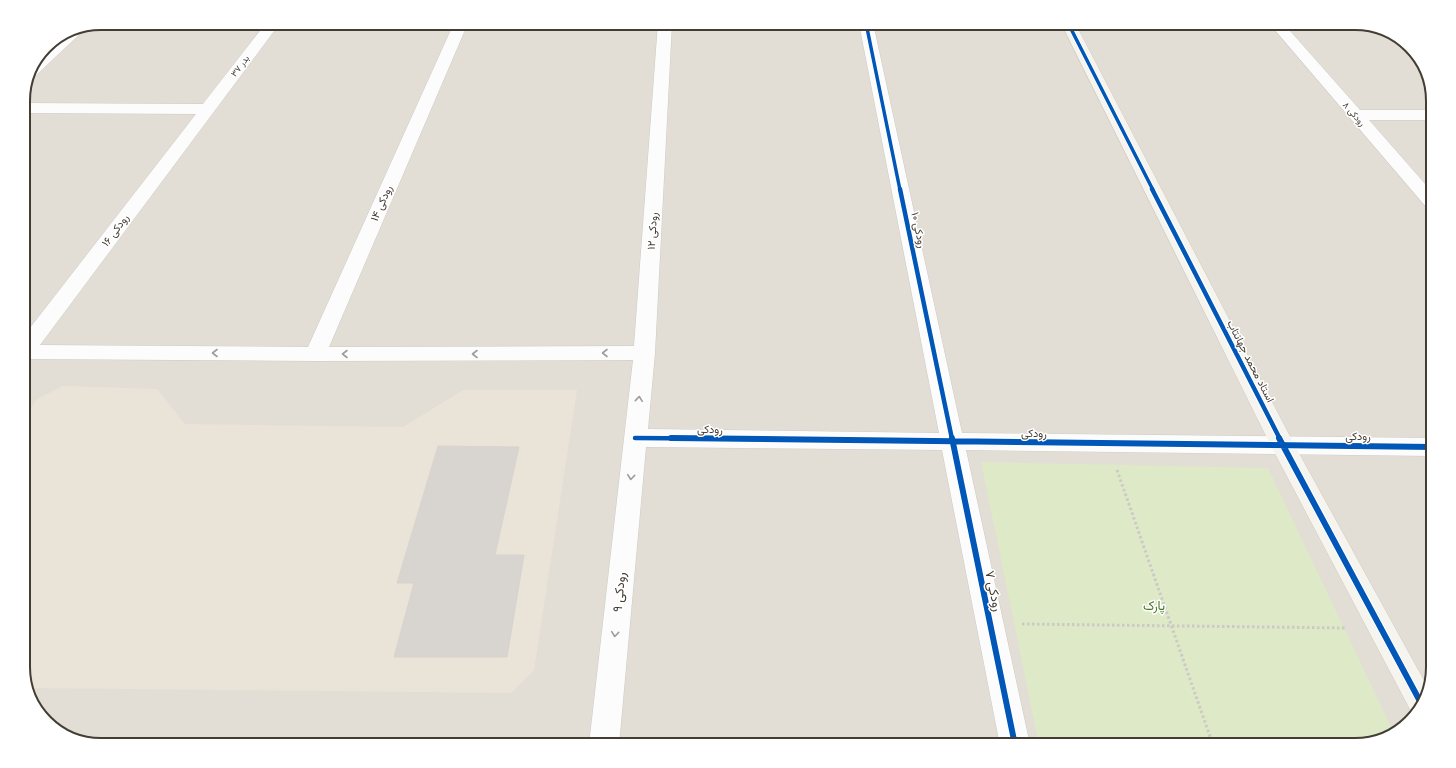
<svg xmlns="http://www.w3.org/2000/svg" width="1456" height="768" font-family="Poppins,Vazirmatn,sans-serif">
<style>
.residential{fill:#e3ded5}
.education{fill:#eae3d7}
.green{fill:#dde9c7}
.building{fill:#d8d5d0;stroke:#d7d3ce}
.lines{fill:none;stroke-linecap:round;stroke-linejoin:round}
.street-casing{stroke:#cdcac5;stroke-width:1}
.secondary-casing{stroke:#cfcac0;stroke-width:1}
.path{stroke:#cdcac6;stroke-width:3;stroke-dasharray:2.5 2.5;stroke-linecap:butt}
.street{fill:#fcfcfc;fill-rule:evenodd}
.secondary{fill:#f6f4ee;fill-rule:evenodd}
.cycleway-far2-casing{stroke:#fff;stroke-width:5}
.cycleway-far1-casing{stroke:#fff;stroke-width:7}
.cycleway-casing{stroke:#fff;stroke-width:8}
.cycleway-far2{stroke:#0057b8;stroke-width:3.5}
.cycleway-far1{stroke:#0057b8;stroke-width:4.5}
.cycleway{stroke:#0057b8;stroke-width:6}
.oneway{stroke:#a09c98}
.labels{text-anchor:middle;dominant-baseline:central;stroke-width:3;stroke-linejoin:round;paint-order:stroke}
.far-street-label{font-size:9px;fill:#443d34;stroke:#fff}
.street-label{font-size:11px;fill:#443d34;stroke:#fff}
.near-street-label{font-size:13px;fill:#443d34;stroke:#fff}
.near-park-label{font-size:13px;fill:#487628;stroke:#fff}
.rim{fill:none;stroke:#443d34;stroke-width:2}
</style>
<rect width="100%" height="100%" fill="#eeece8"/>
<path class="residential" d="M101,23H1355L1390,31L1420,58L1433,96V667L1425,702L1398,732L1355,745H101L66,737L36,711L23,673V96L29,71L46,46L71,29Z"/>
<path class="education" d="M63,386L157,389L185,424L403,427L463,390H577L534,670L511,693L28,688L23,673V419L37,399Z"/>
<path class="green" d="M981,462L1268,468L1394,733L1355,745H1039Z"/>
<path class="building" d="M438,446L519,447L495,555H524L507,657H394L414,583H397Z"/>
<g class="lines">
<defs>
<path id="street" d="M266,23H280L40,345L308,347L454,23H468L329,347L634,346L658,23H672L655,353L648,429L939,433L859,23H873L962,433L1433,438V456L966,450L1030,745H1000L942,450L646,447L619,745H589L633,360L315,361L23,359V337L196,114L23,113V103L203,104Z
M1269,23H1283L1360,110H1433V120H1369L1433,193V209L1427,208Z
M85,26L84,30L33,78L27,79C31,62 54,38 70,30C74,27 80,27 85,26Z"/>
<path id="secondary" d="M1061,23H1075L1295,446L1428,688L1425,702L1413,715L1271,446Z"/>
</defs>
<use href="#street" class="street-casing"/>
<use href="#secondary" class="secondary-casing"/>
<path class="path" d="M1117,470L1213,745
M1022,624L1347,628"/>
<use href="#street" class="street"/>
<use href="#secondary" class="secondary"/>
<defs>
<path id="cycleway-far2" d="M866,23L900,190
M1068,23L1153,190"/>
<path id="cycleway-far1" d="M900,189L952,439
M1152,189L1280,439
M635,438L760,439"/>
<path id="cycleway" d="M671,438L1433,447
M952,438L1015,745
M1279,438L1422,705"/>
</defs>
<use href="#cycleway-far2" class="cycleway-far2-casing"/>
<use href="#cycleway-far1" class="cycleway-far1-casing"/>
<use href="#cycleway" class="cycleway-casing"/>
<use href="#cycleway-far2" class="cycleway-far2"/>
<use href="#cycleway-far1" class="cycleway-far1"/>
<use href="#cycleway" class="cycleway"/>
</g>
<defs><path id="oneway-chevron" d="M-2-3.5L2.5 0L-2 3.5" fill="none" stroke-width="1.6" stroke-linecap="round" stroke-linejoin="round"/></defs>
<g class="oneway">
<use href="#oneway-chevron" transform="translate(215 353) rotate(-180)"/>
<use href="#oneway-chevron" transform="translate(605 353) rotate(180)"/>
<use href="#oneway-chevron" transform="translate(345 354) rotate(180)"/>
<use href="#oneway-chevron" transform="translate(475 354) rotate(180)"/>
<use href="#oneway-chevron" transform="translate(639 399) rotate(-84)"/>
<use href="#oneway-chevron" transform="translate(631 477) rotate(96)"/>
<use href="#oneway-chevron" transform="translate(615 634) rotate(96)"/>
</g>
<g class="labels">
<g class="far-street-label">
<text transform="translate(240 66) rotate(-53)">بدر ۳۷</text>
<text transform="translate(1354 114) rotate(49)">رودکی ۸</text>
</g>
<g class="street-label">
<text transform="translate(381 203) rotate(-66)">رودکی ۱۴</text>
<text transform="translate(115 230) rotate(-53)">رودکی ۱۶</text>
<text transform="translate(919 230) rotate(78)">رودکی ۱۰</text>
<text transform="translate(652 231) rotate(-86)">رودکی ۱۲</text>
<text transform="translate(1251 361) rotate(63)">استاد محمد جهانتاب</text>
<text transform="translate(710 429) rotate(1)">رودکی</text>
<text transform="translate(1034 433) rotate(1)">رودکی</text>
<text x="1358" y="436">رودکی</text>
</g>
<g class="near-street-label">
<text transform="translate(994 591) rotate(78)">رودکی ۷</text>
<text transform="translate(619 592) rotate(-84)">رودکی ۹</text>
</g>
<g class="near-park-label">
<text x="1154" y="605">پارک</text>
</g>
</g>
<path d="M0 0H1456V768H0ZM101 30H1355A71 71 0 0 1 1426 101V667A71 71 0 0 1 1355 738H101A71 71 0 0 1 30 667V101A71 71 0 0 1 101 30Z" fill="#fff" fill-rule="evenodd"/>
<path class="rim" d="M101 30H1355A71 71 0 0 1 1426 101V667A71 71 0 0 1 1355 738H101A71 71 0 0 1 30 667V101A71 71 0 0 1 101 30Z"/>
</svg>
